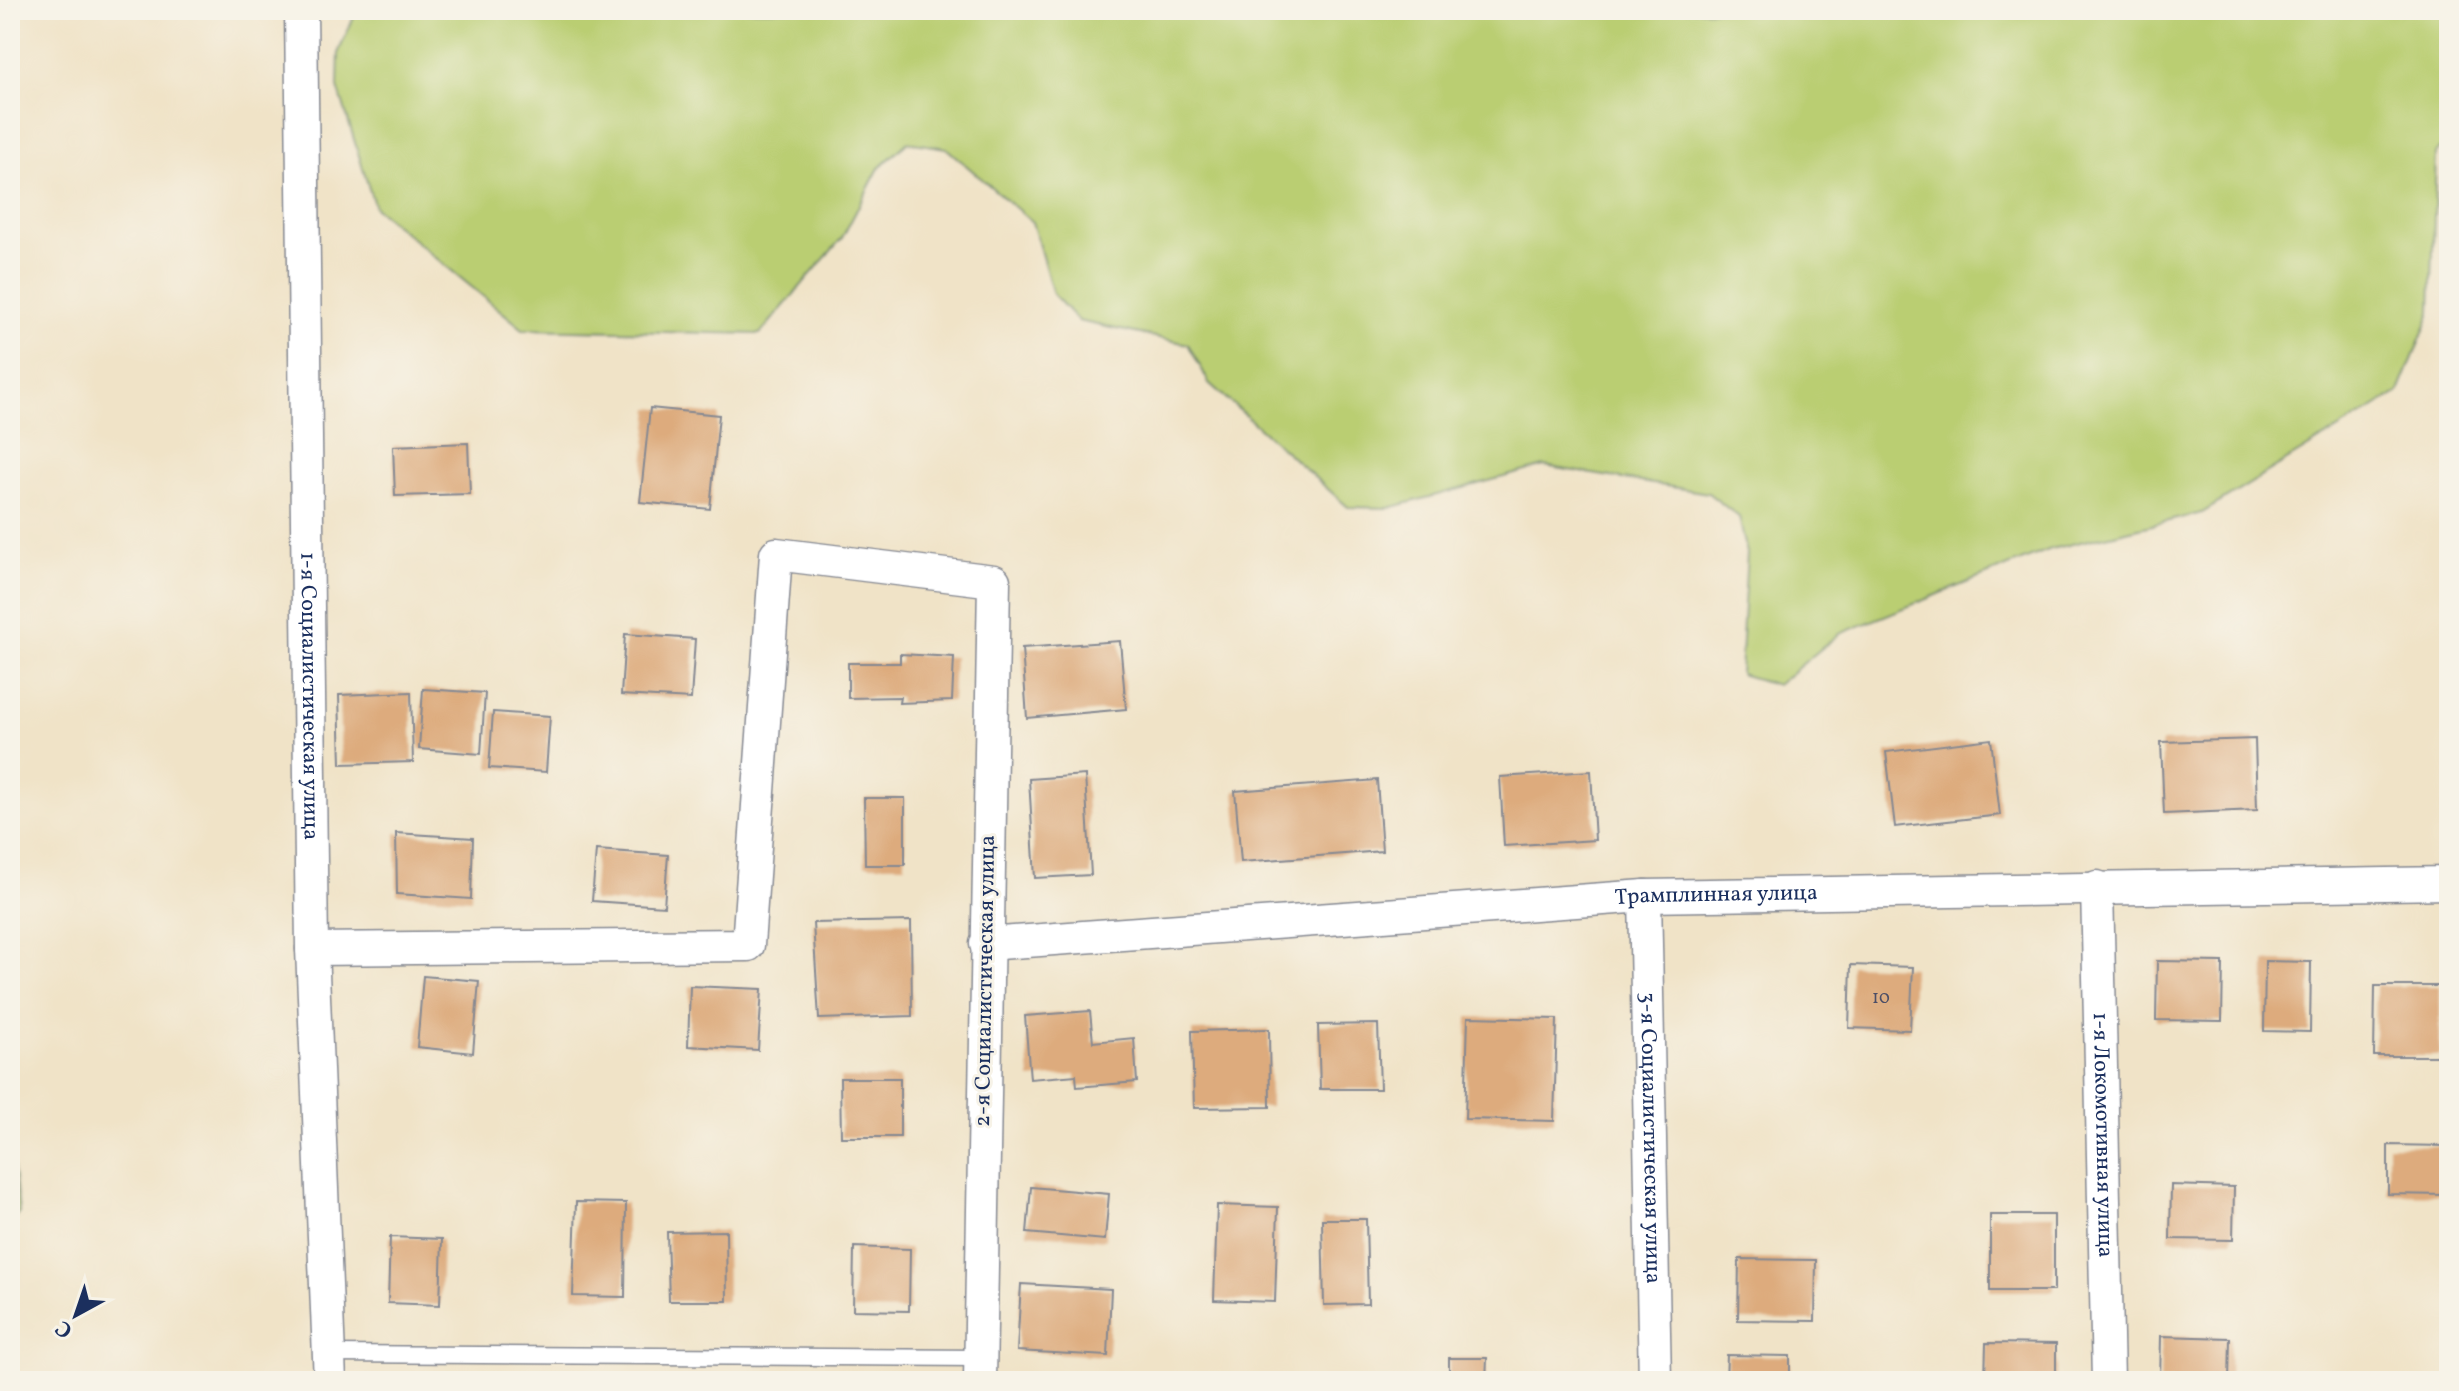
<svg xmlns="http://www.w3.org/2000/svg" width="2459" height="1391" font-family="Vollkorn,serif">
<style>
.green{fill:#bace72;stroke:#6a7e68;stroke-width:2}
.building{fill:#ddab7d}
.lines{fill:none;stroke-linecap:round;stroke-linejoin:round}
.lane-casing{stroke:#868992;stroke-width:19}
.street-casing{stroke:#868992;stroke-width:35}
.lane{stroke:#fff;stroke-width:16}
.street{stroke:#fff;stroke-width:32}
.labels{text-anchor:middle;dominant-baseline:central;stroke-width:6;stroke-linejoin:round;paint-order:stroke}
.number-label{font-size:18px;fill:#4c4e66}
.street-label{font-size:22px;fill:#1b2f5e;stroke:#f7f3e8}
</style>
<rect width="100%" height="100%" fill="#f7f3e8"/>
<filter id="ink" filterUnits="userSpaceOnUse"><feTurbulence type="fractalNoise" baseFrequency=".0125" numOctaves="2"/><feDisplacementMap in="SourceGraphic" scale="16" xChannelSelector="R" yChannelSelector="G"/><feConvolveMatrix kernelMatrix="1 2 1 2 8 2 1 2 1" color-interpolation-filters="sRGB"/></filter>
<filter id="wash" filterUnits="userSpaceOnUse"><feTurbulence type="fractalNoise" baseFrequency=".006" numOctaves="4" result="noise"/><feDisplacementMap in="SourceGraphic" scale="32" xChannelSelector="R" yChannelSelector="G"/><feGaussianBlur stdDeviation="1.8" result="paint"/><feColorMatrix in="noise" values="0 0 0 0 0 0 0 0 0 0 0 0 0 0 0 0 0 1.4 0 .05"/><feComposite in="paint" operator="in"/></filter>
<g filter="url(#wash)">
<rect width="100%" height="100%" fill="#f0e3c7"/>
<path class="green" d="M357,10H2449V137L2436,154L2431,313L2399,392L2202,513L2051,549L1839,634L1777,685L1740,674L1747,553L1739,517L1708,493L1544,466L1389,508L1348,507L1209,383L1188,344L1078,321L1053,294L1032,222L946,148L908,142L879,168L842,238L760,334L523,329L375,208L338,87L339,51Z
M10,1141L19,1212L10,1223Z"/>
<g id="blocks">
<path class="building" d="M650,408L719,415L710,509L640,502Z
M468,443L470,494L395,496L393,446Z
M625,634L695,639L691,699L621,695Z
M1120,641L1126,709L1027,718L1022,648Z
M900,654L954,657L952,701L899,703L900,697L848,698V663H900Z
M423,689L485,693L481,754L419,749Z
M411,692L413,762L341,764L339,695Z
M493,712L550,716L546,772L489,768Z
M1991,739L2000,815L1895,827L1886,752Z
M2255,739L2257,810L2164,814L2161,742Z
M1591,771L1595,840L1504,846L1500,777Z
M1085,775L1091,875L1035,878L1029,779Z
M1377,780L1382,851L1241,862L1235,791Z
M864,798H905V865H865Z
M396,833L473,838L471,899L397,894Z
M596,850L668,855L664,906L592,901Z
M911,921L912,1016L819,1019L813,923Z
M2157,961L2223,962L2222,1021L2156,1020Z
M2265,961L2311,962L2310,1032L2264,1031Z
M1851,965L1913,967L1910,1030L1849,1028Z
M423,976L479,981L473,1053L417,1047Z
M690,986L762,989L758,1050L688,1046Z
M2375,986H2440V1056H2374Z
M1090,1011L1093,1042L1134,1038L1137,1082L1077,1087L1076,1075L1030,1079L1025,1016Z
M1468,1017L1557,1019L1554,1121L1465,1119Z
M1378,1024L1380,1089H1320L1318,1025Z
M1269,1029L1270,1107L1194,1108L1192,1031Z
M840,1078H900V1137H841Z
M2388,1145L2447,1146V1195L2388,1194Z
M2171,1185L2234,1187L2233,1240L2170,1239Z
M1031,1187L1109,1194L1105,1240L1027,1233Z
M576,1202L626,1203L625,1297L573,1296Z
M1217,1205L1278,1207L1275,1302L1214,1300Z
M1990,1215H2054V1291H1990Z
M1322,1219H1366L1368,1304L1324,1305Z
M726,1231L727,1301H669L667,1232Z
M390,1237L442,1239L440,1305L388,1303Z
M854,1247L910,1249L909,1311L853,1310Z
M1739,1259L1816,1260L1815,1321L1738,1320Z
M1021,1284L1111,1289L1108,1356L1017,1351Z
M2161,1336L2230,1338L2229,1381H2160Z
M1986,1343L2056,1344V1381H1985Z
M1727,1355L1790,1356V1381H1726Z
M1449,1358H1487L1486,1381H1449Z
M1024,1378H1063V1381H1024Z"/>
</g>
</g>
<g filter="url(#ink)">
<use href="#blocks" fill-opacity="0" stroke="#868992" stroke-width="2"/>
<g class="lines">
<defs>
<path id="lane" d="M329,1354L980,1358"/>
<g id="street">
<path id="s1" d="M301,10L312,949L330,1381"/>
<path id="s2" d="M2097,887L2108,1381"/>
<path id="s3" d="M1645,896L1655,1381"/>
<path id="s4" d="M986,944L1645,896L2449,883"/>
<path d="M312,949L748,945L776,554L994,581L980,1381"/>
</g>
</defs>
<use href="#lane" class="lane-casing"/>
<use href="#street" class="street-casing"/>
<use href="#lane" class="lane"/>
<use href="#street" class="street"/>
</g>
</g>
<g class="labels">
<g class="number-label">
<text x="1881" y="998">10</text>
</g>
<g class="street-label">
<text stroke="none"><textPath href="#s1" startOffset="686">1-я Социалистическая улица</textPath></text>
<text stroke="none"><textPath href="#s4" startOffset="732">Трамплинная улица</textPath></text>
<text transform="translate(986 981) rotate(-89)">2-я Социалистическая улица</text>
<text stroke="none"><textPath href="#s2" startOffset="248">1-я Локомотивная улица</textPath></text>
<text stroke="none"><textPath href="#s3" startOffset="242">3-я Социалистическая улица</textPath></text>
</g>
</g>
<rect width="2459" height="1391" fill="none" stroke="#f7f3e8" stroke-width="40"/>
<g transform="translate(76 1315) rotate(220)" stroke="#f7f3e8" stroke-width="6" paint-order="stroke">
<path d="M0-6L14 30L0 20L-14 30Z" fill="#1b2f5e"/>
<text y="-12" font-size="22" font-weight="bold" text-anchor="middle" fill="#1b2f5e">С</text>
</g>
</svg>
